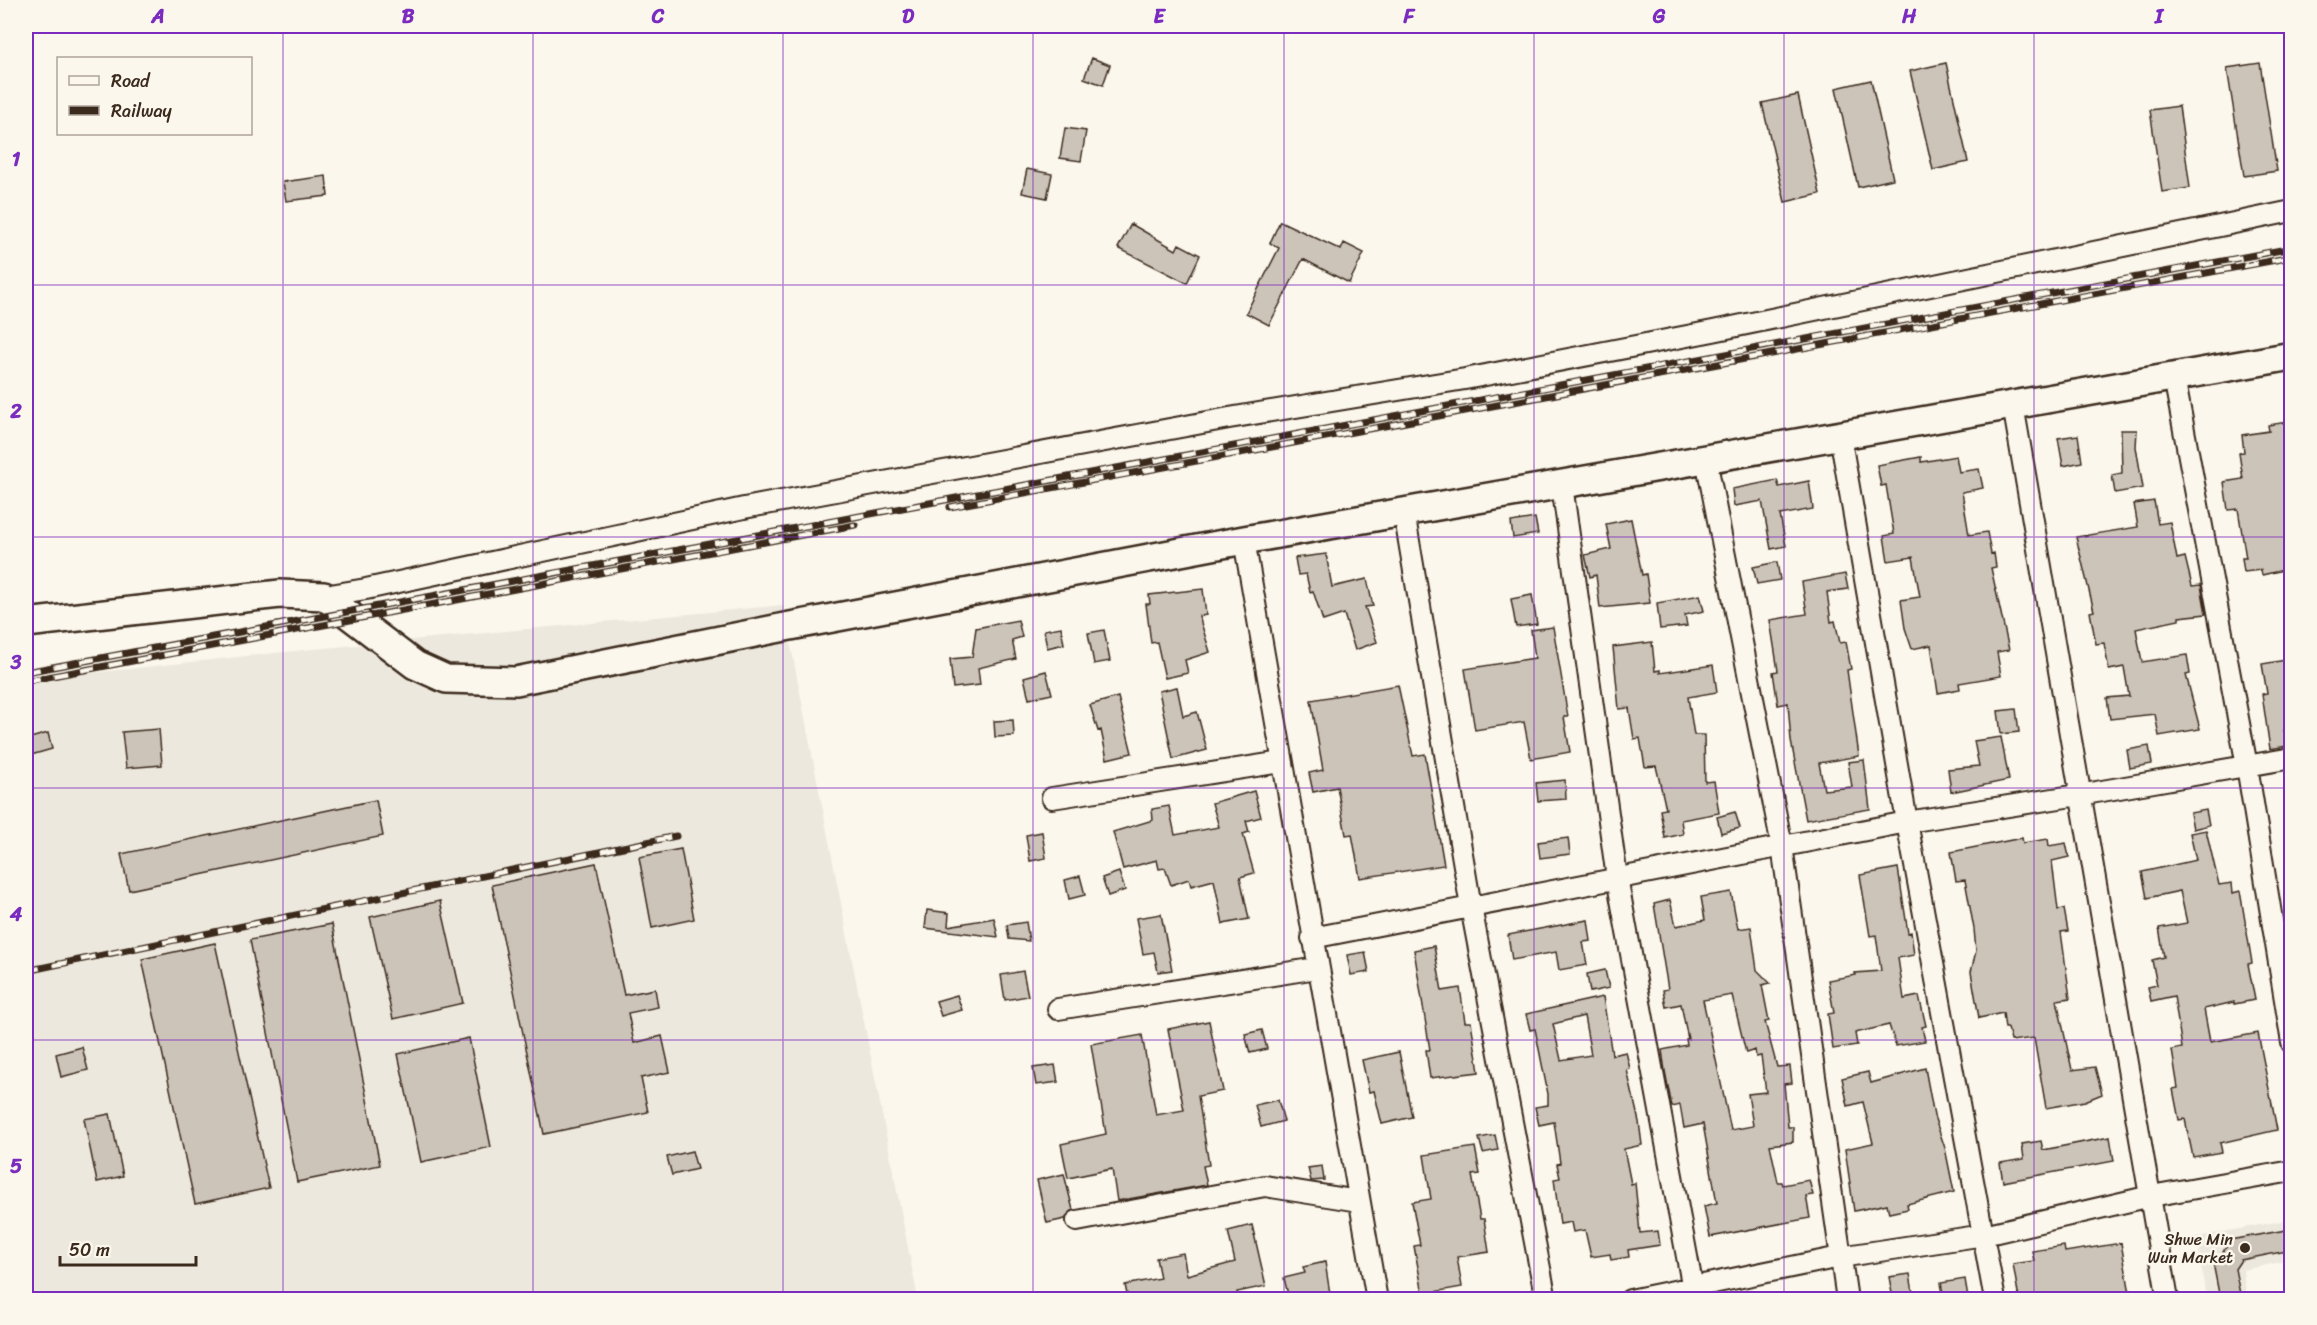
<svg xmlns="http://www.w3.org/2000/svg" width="2317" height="1325" font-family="Sriracha,sans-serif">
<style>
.built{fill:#ede8dd}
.building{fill:#ccc4b9;stroke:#3b2a1e;stroke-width:1.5;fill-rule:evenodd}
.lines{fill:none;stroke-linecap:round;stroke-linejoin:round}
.street-casing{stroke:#3b2a1e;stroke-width:24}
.secondary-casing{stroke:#3b2a1e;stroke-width:32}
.street{stroke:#fbf7ec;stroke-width:20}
.secondary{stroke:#fbf7ec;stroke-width:27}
.rail-casing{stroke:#3b2a1e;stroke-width:7}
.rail{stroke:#fbf7ec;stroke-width:4.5;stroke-dasharray:14;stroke-linecap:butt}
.grid{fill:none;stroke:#7b2cbf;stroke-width:1.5;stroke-opacity:0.55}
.poi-dot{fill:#3b2a1e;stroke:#fbf7ec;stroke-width:2}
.labels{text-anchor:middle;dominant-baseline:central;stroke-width:5;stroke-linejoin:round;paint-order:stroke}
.poi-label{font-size:16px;fill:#3b2a1e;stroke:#fbf7ec;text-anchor:end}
.neatline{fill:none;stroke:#7b2cbf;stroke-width:2}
.grid-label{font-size:20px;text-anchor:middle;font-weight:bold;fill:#7b2cbf}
</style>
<rect width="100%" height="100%" fill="#fbf7ec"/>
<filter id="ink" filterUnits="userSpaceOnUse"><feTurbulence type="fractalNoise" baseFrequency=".0167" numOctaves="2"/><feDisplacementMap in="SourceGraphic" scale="12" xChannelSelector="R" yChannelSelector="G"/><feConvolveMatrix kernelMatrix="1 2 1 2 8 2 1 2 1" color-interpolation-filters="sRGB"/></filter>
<g filter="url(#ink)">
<path class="built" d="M783,605L918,1299H26V680L303,650Z
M2291,1219V1260L2243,1270L2247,1299H2206L2197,1237Z"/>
<path class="building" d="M1092,58L1110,65L1103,85L1084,78Z
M1946,63L1968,162L1933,170L1910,71Z
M2260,63L2277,171L2244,176L2227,68Z
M1871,80L1893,179L1858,187L1836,88Z
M1798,95L1820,194L1785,202L1762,103Z
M2179,106L2190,188L2162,192L2150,110Z
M1065,128L1086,131L1081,161L1060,158Z
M1027,169L1052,174L1047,198L1022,193Z
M326,176L328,196L286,201L283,182Z
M1280,221L1341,250L1344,243L1364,253L1349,283L1303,259L1269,325L1246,313L1279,248L1270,243Z
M1131,224L1176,250L1179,244L1200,255L1187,283L1118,248Z
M2287,422L2292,448V568L2262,575L2261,570L2244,572L2242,558H2246L2238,509L2228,510L2224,482L2243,479L2239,453L2244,452L2242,435L2269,431L2268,425Z
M2121,430H2137L2136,447L2143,488L2115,493L2112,475L2122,473Z
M2078,435L2082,462L2063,466L2058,438Z
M1956,456L1959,472L1979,469L1983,488L1962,492L1969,535L1987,532L1991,554L1994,553L1996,567L1991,568L2009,650L1997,652L2001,676L1959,683L1960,689L1938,693L1931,645L1912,649L1905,628L1901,600L1920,597L1913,557L1888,561L1884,536L1894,534L1886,485L1881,486L1877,465L1921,457V462Z
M1777,480L1779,487L1809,481L1813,509L1780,515L1786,546L1771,549L1762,501L1734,506L1732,489Z
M2154,501L2158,524L2170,522L2177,559L2185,557L2192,586L2201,585L2206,614L2179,617V620L2136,629L2142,662L2187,655L2190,674L2186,675L2200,729L2159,736L2155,714L2110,719L2107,698L2129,696L2124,667L2109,670L2104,643L2096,644L2090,612L2094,611L2076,537L2138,527L2134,504Z
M1535,518L1538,534L1513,538L1511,522Z
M1631,519L1642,575L1646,574L1650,603L1600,608L1596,575L1590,577L1585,555L1611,549L1606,524Z
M1326,554L1332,587L1367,579L1373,606L1365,607L1377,642L1355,650L1344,614L1323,621L1313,591L1310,592L1306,574L1298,575L1295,558Z
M1777,562L1780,580L1757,584L1753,567Z
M1845,574L1848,589L1827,592L1831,622L1835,621L1840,643L1846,642L1851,669L1847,670L1859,756L1819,763L1824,790L1852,787L1848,762L1864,760L1870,809L1806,820L1791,741L1788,703L1778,705L1773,672L1778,671L1770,620L1807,614L1802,582Z
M1203,589L1206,615L1199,616L1210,652L1185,660L1188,673L1165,678L1157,642L1151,643L1146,604H1150L1149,595Z
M1532,595L1537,624L1516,627L1511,599Z
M1700,595L1704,611L1685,615L1687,626L1660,629L1657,603Z
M1018,620L1022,637L1012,640L1016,659L978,668L980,685L953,688L950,659L972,657L976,628Z
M1061,627L1064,644L1047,648L1044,630Z
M1553,627L1568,717H1564L1570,752L1531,759L1524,722L1475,730L1465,669L1535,658L1531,630Z
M1104,630L1110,661L1094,664L1088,633Z
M1652,642L1655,671L1660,670V673L1713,665L1717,692L1688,697L1694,735H1704L1705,782L1714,781L1719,813L1681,820L1683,834L1665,838L1660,810L1666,809L1656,766L1645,767L1640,738L1634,739L1629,708L1619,709L1613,647Z
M2292,659V728L2284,730L2287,746L2270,749L2262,694L2267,693L2262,664Z
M1046,671L1052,694L1029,699L1024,677Z
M1398,685L1413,756L1425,754L1444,865L1360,878L1352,834L1346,835L1337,787L1313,792L1309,773L1323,770L1311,700Z
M1177,687L1183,716L1197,712L1207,750L1173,759L1159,691Z
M1118,697L1132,753L1107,759L1101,730L1098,731L1090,705Z
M2016,709L2019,732L2001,734L1998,711Z
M1013,720L1014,736L995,737L994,721Z
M159,729L162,765L126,768L122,732Z
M48,733L52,749L31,755L27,739Z
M2001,737L2009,780L1951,792L1948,769L1979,766L1974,741Z
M2149,746L2152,764L2130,768L2127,750Z
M1565,780L1566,799L1538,801L1536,783Z
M1254,791L1261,817L1246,821L1249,832L1243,834L1254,873L1240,877L1249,919L1223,924L1214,880L1191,886L1189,879L1171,885L1165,868L1159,869L1157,860L1123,869L1113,832L1153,820L1152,809L1169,806L1175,835L1219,827L1212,803Z
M376,800L383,836L129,890L121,854Z
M2206,810L2209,825L2193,829L2190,813Z
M1735,812L1740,828L1721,833L1717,817Z
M2206,830L2219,885L2232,883L2233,893L2240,891L2252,963L2248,964L2255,1000L2234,1004V1002L2204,1009L2210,1042L2258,1033L2277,1130L2220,1143L2222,1152L2193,1157L2185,1119L2179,1120L2173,1089L2178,1088L2172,1050L2182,1048L2174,996L2151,1001L2148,987L2157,985L2152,960L2164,957L2159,928L2187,923L2180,891L2147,898L2142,872L2196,860L2190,833Z
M1042,832L1046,858L1030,861L1026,835Z
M1568,838L1570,854L1540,858L1538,842Z
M2022,838L2023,843L2048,839L2049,846L2066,843L2069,857L2052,861L2058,910L2064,909L2068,931L2061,932L2070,998L2057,1000L2072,1070L2095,1067L2102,1094L2085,1101L2046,1108L2034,1038L2011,1041L2008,1028H2005L2003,1013L1979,1018L1971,972L1976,951L1974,929L1965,880L1956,881L1951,852Z
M681,849L694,919L652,928L639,857Z
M596,863L624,995L655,989L658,1007L628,1013L634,1043L662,1036L670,1072L641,1078L648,1112L544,1134L492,885Z
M1898,868L1908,933L1911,932L1914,955L1898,958L1904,999L1919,996L1926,1026L1922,1027L1925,1041L1896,1046L1889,1025L1855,1033L1857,1045L1833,1049L1828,1014L1834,1013L1828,980L1856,975L1855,973L1881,971L1876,935L1870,936L1860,875Z
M1119,872L1125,890L1108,896L1102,878Z
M1080,876L1085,895L1069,899L1065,880Z
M1731,892L1738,929L1751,927L1757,970L1770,983L1762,985L1769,1021L1765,1022L1777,1067L1790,1066L1792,1083L1784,1084L1788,1127H1793V1142L1770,1145L1778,1182H1782L1783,1185L1809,1180L1813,1195L1806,1196L1810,1218L1710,1237L1704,1206L1717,1203L1703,1124L1684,1128L1680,1105L1672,1107L1665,1071L1662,1050L1687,1045L1686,1039H1688L1681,1004L1666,1007L1663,990L1668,989L1654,904L1670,900L1676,926L1705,920L1701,897ZM1732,995L1746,1053L1755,1050L1756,1057L1761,1056L1766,1092L1748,1094L1753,1126L1731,1130L1703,1000Z
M440,901L463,1003L393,1019L370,917Z
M927,910L949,913L948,926L994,918L998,937L925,928Z
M1161,914L1172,970L1158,972L1154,952L1143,954L1136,918Z
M1588,920L1591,941L1583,942L1587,965L1559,970L1556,952L1512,960L1508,935Z
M1026,922L1029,941L1009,939L1007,925Z
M332,924L380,1165L297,1182L250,940Z
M215,943L269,1188L195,1204L142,959Z
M1434,946L1442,991L1460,988L1465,1022H1471L1479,1072L1430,1078L1426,1050H1430L1414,950Z
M1365,952L1369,972L1351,975L1347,955Z
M1605,970L1609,988L1590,992L1587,974Z
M1023,971L1028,996L1005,1000L1001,975Z
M957,995L962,1010L941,1016L936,1001Z
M1603,997L1612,1055L1626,1052L1630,1069L1627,1070L1639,1122L1642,1145L1624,1149L1631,1184L1635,1183L1640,1233L1658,1231L1660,1245L1628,1250L1629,1257L1611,1260L1610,1254L1591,1257L1585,1230L1573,1232L1571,1222L1560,1224L1554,1179L1560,1178L1557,1164L1560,1163L1554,1122L1539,1125L1535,1107L1548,1105V1094L1535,1029L1530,1030L1526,1014ZM1584,1016L1591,1055L1561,1060L1553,1024Z
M1209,1021L1223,1091L1198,1096L1209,1165L1203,1166L1207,1185L1117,1201L1112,1169L1068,1178L1061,1144L1106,1134L1091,1044L1142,1035L1156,1115L1184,1110L1168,1029Z
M1262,1030L1267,1049L1250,1053L1245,1034Z
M469,1038L491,1147L421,1162L398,1054Z
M82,1047L88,1070L61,1077L56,1054Z
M1399,1052L1412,1117L1382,1124L1374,1091L1369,1092L1362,1060Z
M1055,1065L1058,1082L1036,1085L1033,1068Z
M1925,1068L1934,1116L1945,1148L1954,1192L1907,1204L1908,1209L1889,1213L1887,1204L1854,1211L1845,1149L1873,1143L1863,1102L1848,1106L1842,1078L1868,1072L1871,1083Z
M1278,1100L1284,1121L1261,1127L1255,1105Z
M110,1114L123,1176L97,1182L84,1119Z
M1495,1135L1498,1150L1483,1153L1479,1138Z
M2110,1137L2114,1161L2003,1182L2000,1163L2024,1159L2022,1144L2041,1141L2043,1150Z
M1475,1147L1480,1174L1472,1175L1480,1219H1484L1489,1252L1457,1257L1462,1287L1423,1294L1414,1246L1420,1245L1412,1202L1431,1199L1424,1155Z
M692,1151L697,1169L672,1175L667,1157Z
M1322,1166L1324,1180L1311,1181L1308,1168Z
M1064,1174L1073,1210L1065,1219L1047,1223L1037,1180Z
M1252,1225L1266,1286L1237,1292L1238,1296L1224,1299H1164L1163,1294L1128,1299L1125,1285L1160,1278L1156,1258L1183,1253L1187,1275L1235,1262L1228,1231Z
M2292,1229V1250L2241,1260L2235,1269L2241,1299H2220L2214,1268L2230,1240Z
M2121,1243L2131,1299H2019L2013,1264L2034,1261L2032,1251L2064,1246L2065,1252Z
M1325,1262L1330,1294L1289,1299L1284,1278L1305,1273L1303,1267Z
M1910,1274L1914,1299H1893L1889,1277Z
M1965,1279L1968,1299H1944L1941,1283Z"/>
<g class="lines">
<defs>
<path id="street" d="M2174,377L2247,766L2292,1043
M2013,405L2168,1300
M1840,435L1907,822L1995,1300
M1706,459L1782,846L1847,1300
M1562,485L1617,878L1695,1300
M1404,512L1471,907L1546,1300
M1244,540L1377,1300
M324,596L366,589L744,508L1229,418L1465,379L1713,331L2292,211
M1052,798L1282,762
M1312,938L1907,822L2079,795L2292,758
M1058,1009L1317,968
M1077,1221L1265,1186L1359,1201
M1630,1300L1840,1257L1984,1235L2151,1196L2292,1171"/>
<path id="secondary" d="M26,623L280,594L324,596L415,665L446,679L516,681L785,627L1244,540L2292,356"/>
</defs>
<use href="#street" class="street-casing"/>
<use href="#secondary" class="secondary-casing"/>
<use href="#street" class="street"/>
<use href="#secondary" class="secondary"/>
<defs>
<path id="rail" d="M950,507L2292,257
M26,672L2292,248
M26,681L855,525
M26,971L676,836"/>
</defs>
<use href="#rail" class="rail-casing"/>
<use href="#rail" class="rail"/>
</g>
</g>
<path class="grid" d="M283,26V1300M533,26V1300M783,26V1300M1033,26V1300M1284,26V1300M1534,26V1300M1784,26V1300M2034,26V1300M26,285H2292M26,537H2292M26,788H2292M26,1040H2292"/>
<circle class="poi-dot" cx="2245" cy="1248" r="6"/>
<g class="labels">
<g class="poi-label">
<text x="2233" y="1239">Shwe Min<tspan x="2233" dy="18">Wun Market</tspan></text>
</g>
</g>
<rect width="2317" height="1325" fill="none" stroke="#fbf7ec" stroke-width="66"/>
<rect x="57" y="57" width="195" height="78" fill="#fbf7ec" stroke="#aea59a" stroke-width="1.5"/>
<rect x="69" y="76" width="30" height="9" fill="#fbf7ec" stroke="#aea59a" stroke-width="1.5"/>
<text x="111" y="87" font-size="18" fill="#3b2a1e">Road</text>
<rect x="69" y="106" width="30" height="9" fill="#3b2a1e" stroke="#aea59a" stroke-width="1.5"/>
<text x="111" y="117" font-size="18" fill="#3b2a1e">Railway</text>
<path d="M60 1256v9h136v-9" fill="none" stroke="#3b2a1e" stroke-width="3"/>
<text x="69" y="1256" font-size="18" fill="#3b2a1e" stroke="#fbf7ec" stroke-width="4.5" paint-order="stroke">50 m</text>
<rect x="33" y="33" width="2251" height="1259" class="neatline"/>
<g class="grid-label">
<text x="158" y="23">A</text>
<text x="408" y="23">B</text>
<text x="658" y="23">C</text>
<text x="908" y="23">D</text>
<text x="1159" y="23">E</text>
<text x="1409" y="23">F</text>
<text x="1659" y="23">G</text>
<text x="1909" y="23">H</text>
<text x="2159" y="23">I</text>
<text x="16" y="166">1</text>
<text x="16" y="418">2</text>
<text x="16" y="669">3</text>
<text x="16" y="921">4</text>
<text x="16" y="1173">5</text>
</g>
</svg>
